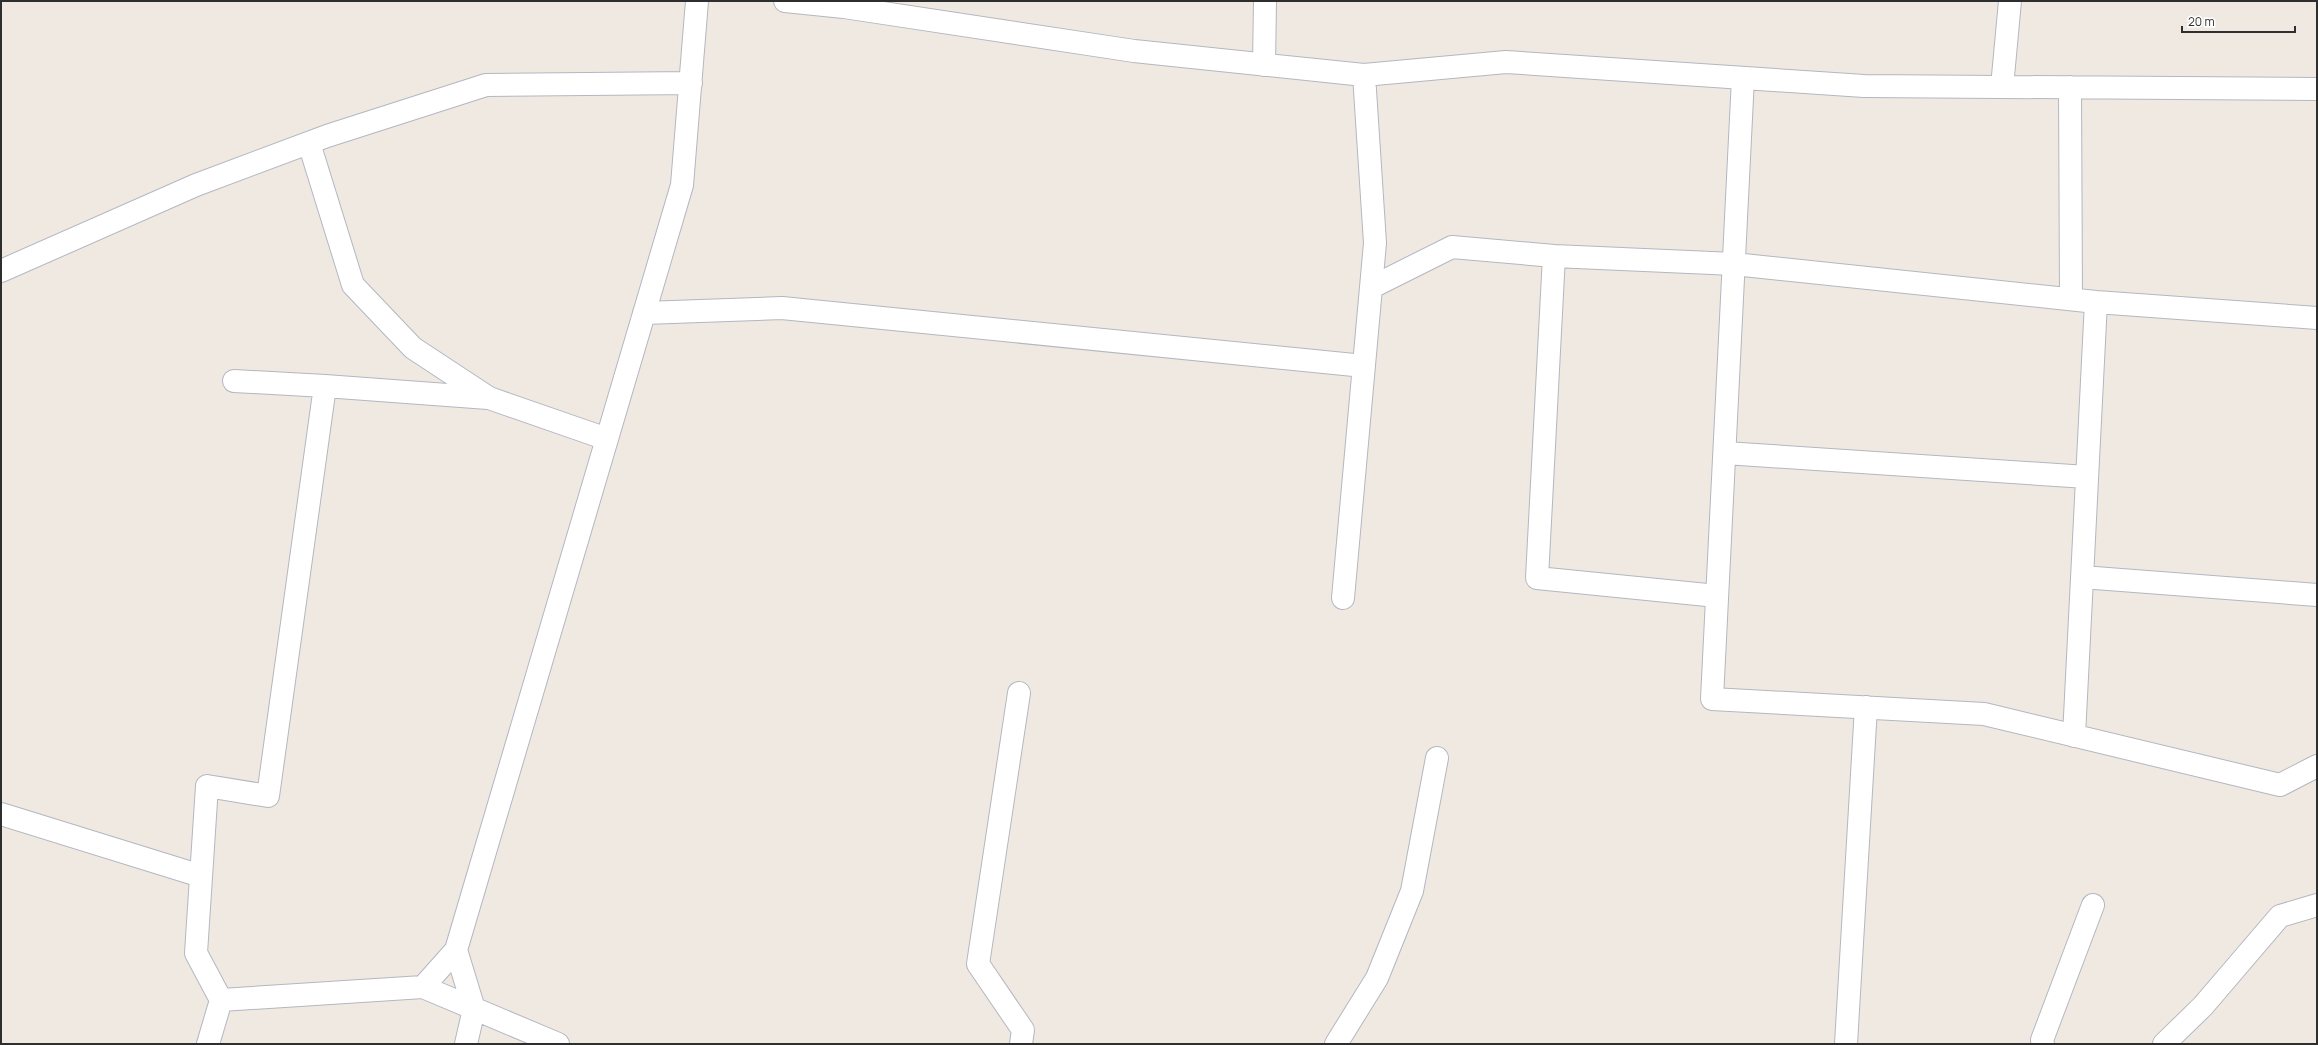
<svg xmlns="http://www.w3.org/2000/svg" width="2318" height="1045" font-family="Manrope,sans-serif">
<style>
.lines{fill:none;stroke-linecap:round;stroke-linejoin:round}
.minor-casing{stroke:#b4b7c1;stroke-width:24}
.minor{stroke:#fff;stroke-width:22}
</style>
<rect width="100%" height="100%" fill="#efe9e1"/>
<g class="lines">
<defs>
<path id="minor" d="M785,1L844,7L1134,51L1364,75L1506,62L1864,86L2317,89
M1264,65L1265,1
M1743,78L1712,699L1984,714L2280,785L2317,766
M2002,87L2010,1
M2070,87L2071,299
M309,143L353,285L413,348L489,398L607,439
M1,271L196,185L327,136L486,85L691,83
M1372,287L1452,247L1554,256
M644,313L782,308L1364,366
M325,386L488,398
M1725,453L2087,477
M2082,577L2317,595
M1717,596L1537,578L1554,256L1734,264L2096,302L2317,318
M1343,598L1375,243L1364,75
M1019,693L978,964L1023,1030L1021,1044
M2074,736L2096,302
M1,814L201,876
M456,950L474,1009L466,1044
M423,987L558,1044
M221,1000L196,953L207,786L268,796L325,386L234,381
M208,1044L221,1000L423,987L456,950L682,185L697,1
M1336,1044L1377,978L1412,891L1437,758
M1846,1044L1866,707
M2043,1044L2042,1040L2093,905
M2164,1044L2203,1006L2280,916L2317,905"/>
</defs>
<use href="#minor" class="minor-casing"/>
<use href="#minor" class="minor"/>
</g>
<rect width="2318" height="1045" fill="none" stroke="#2e2e2e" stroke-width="4"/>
<path d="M2182 26v6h113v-6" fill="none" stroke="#2e2e2e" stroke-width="2"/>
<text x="2188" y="26" font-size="12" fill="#2e2e2e" stroke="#ffffff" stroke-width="3" paint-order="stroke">20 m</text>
</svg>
